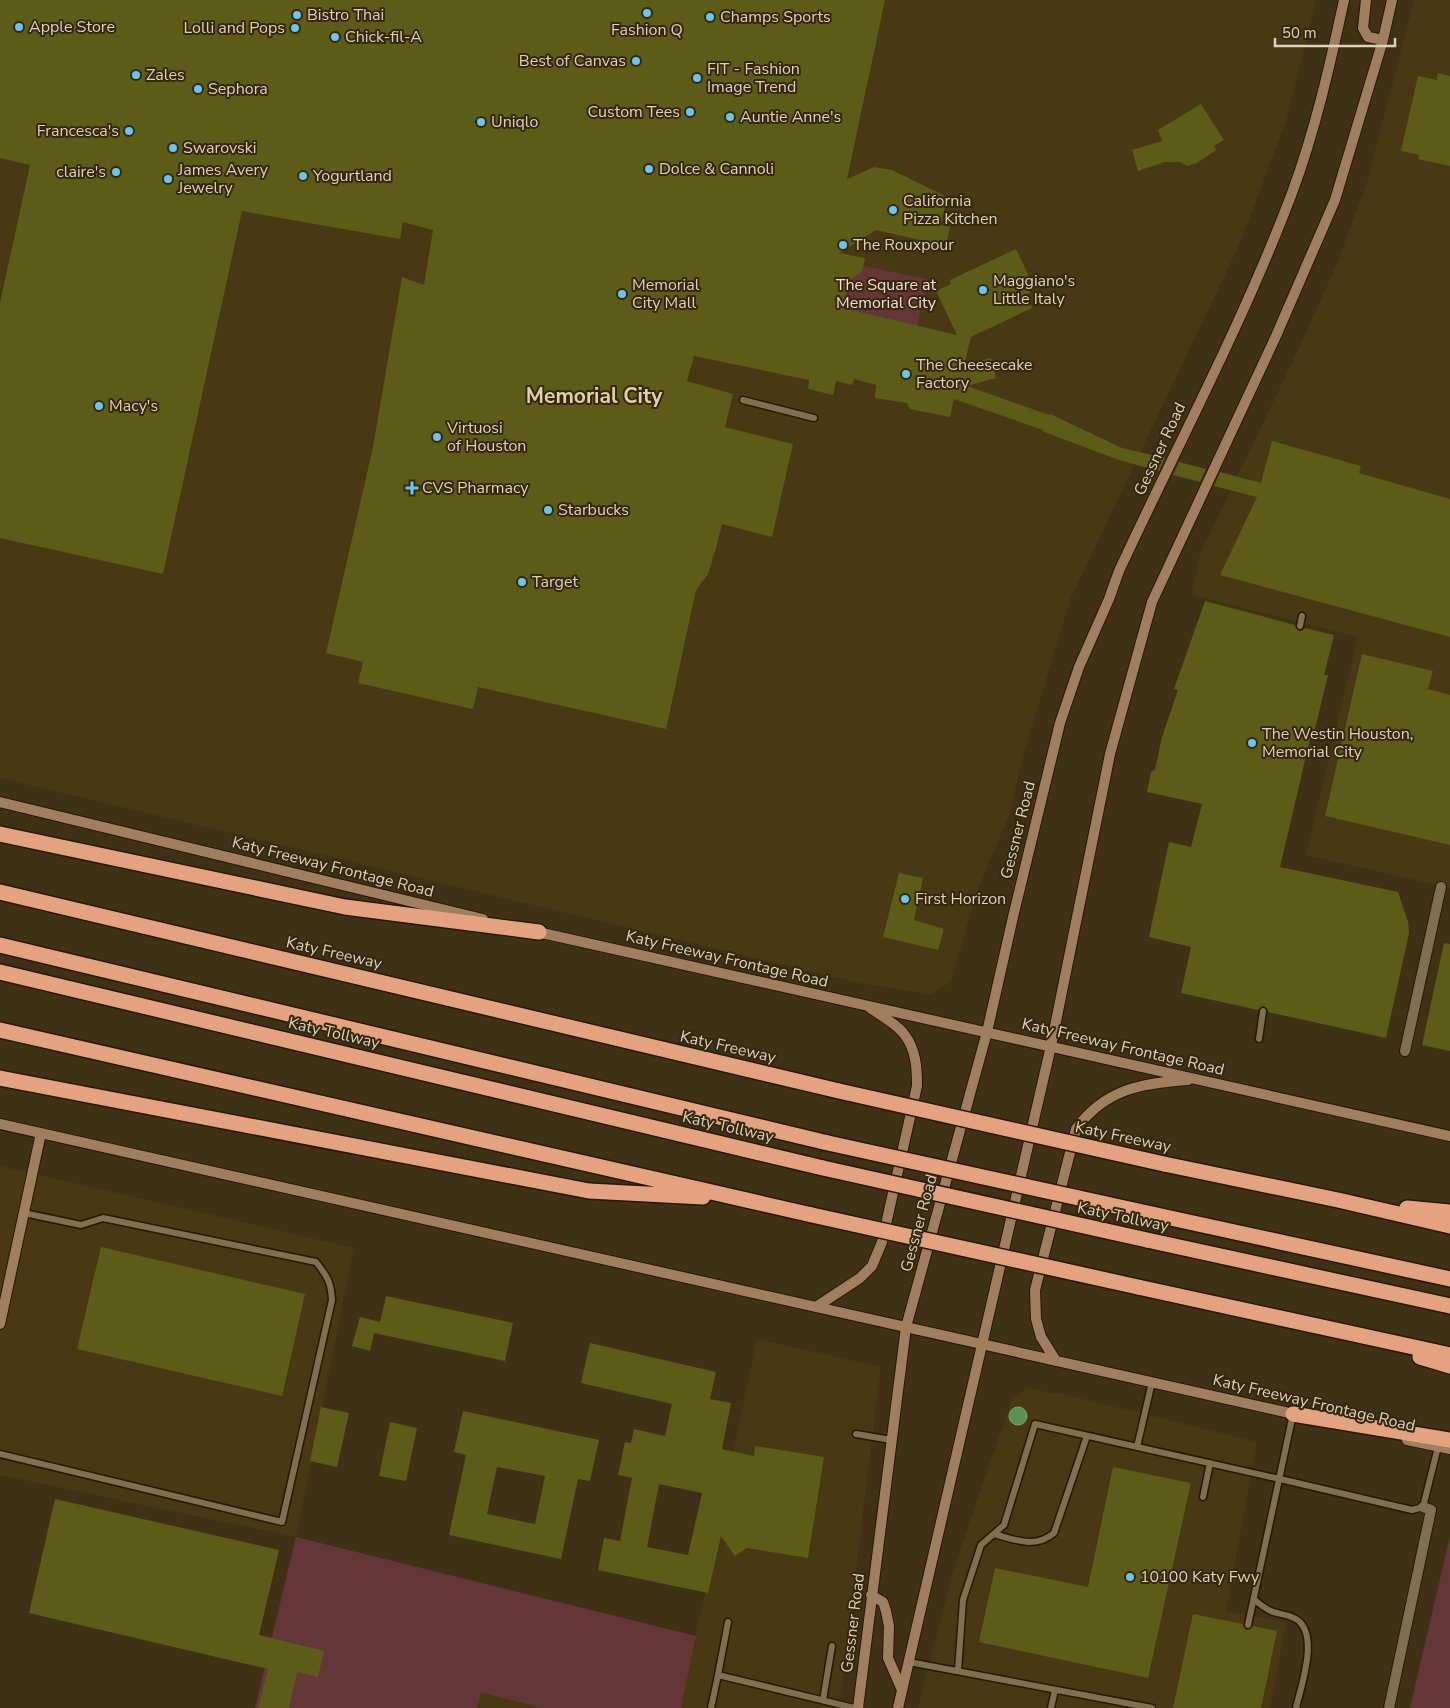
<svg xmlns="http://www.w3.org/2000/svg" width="1450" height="1708" font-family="'Nunito Sans',sans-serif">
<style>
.built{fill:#4a3713}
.green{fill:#643637}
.water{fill:#5c9050;stroke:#82a472}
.building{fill:#5c5c19;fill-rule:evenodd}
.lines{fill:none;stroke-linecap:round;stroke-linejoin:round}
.lane-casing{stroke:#271800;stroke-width:9}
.street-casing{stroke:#271800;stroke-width:12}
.secondary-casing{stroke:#271800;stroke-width:12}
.highway-casing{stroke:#271800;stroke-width:18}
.lane{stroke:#816f52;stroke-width:6}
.street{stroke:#816f52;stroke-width:10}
.secondary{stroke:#9f7f60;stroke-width:10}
.highway{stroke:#e4a380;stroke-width:15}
.highway-bridge-casing{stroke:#271800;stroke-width:18;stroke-linecap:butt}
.highway-bridge{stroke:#e4a380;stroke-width:15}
.poi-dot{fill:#68c4f0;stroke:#36260a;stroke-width:2}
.labels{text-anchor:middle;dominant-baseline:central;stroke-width:4;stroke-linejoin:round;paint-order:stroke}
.poi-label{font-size:16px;fill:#dcd2c2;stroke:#36260a;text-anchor:start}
.park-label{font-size:16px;fill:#f5dcdc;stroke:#36260a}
.street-label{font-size:16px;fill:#dcd2c2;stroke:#36260a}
.district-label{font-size:21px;font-weight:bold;fill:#e3cfaf;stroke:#36260a}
</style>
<rect width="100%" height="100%" fill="#403015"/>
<path class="built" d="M0,0H1316L1287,118L1241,241L1070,600L1024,753L1009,815L975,897L951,982L931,994L864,984L0,778Z
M1414,0H1450V888L1306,855L1358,637L1192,595L1200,554L1299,348L1338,261L1367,182Z
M0,1166L354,1248L296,1537L0,1475Z
M757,1339L881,1367L839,1708H681Z
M1025,1387L1053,1394L1059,1393L1257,1442L1226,1611L1286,1622L1270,1708H918L953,1571L1012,1399L1023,1392Z
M480,1693L543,1708H477Z"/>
<path class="green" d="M863,266L927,279L917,326L843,308L849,281L862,272Z
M1450,1536V1708H1410Z
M296,1537L696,1636L681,1708H543L481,1693L477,1708H255Z"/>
<path class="water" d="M1009 1416a9 9 0 1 1 18 0a9 9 0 1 1-18 0Z"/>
<path class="building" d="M0,0H885L847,179L874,167L892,170L947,197L941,225L950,227L946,246L876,230L839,253L865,258L862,272L849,281L843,308L957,335L936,291L951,284L950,280L1016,249L1034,287L1029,290L1030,293L1026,295L1032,308L971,337L964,365L991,358L996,378L967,386L1049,415L1050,414L1122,448L1165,458L1159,471L1119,460L1042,431L1043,430L954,399L950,417L910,409L907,403L875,398L876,385L854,379L852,385L836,381L833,395L808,389L809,380L694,356L687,381L733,394L725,427L793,444L772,537L722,524L716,548L708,574L696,590L666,729L478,687L473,709L358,683L363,662L326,653L373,447L402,277L424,285L433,230L403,222L400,239L242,211L163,574L0,538V303L30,165L0,158Z
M1438,73L1450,76V166L1418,159L1419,155L1401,151L1418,76L1437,80Z
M1201,104L1224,140L1214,146L1216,150L1197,163L1187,166L1180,162H1164L1138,171L1132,150L1162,141L1158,130Z
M1272,441L1361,466L1359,473L1450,499V637L1220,575L1257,497L1214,486L1220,472L1261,483Z
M1179,462L1206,469L1200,482L1173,475Z
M1205,601L1295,625L1299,631H1302L1305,628L1334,635L1324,675H1328L1313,737L1310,739L1280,867L1398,892L1408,922L1409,933L1386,1038L1268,1012L1267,1009L1264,1006L1261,1007L1258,1010L1181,993L1191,947L1149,937L1169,842L1191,847L1202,804L1147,792L1151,772L1155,770L1162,737L1178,690L1174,689Z
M1362,654L1433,671L1428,689L1450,695V845L1325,816Z
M899,873L923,878L914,920L944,929L938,950L883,937Z
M1444,943L1450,944V1051L1422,1045Z
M101,1247L305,1294L282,1396L77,1349Z
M386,1296L513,1323L505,1361L374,1333L370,1351L352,1346L360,1317L380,1322Z
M590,1343L716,1372L710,1399L731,1403L722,1449L754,1456L755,1446L824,1457L808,1558L747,1548L735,1556L721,1536L708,1593L598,1570L604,1538L620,1541L632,1478L618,1475L625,1442L631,1443L634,1429L665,1436L672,1404L581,1383ZM659,1484L702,1493L688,1555L647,1547Z
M321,1407L349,1413L337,1467L310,1461Z
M463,1411L599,1440L590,1481L578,1479L561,1559L449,1535L466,1455L454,1452ZM497,1467L545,1476L535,1524L487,1514Z
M390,1422L417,1428L406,1481L379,1476Z
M1113,1467L1191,1483L1148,1678L979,1642L995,1568L1088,1587Z
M55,1499L279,1550L259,1635L324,1651L318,1677L297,1672L289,1708H258L268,1669L29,1613Z
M1193,1614L1243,1624L1244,1628L1247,1630L1253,1626L1277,1631L1261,1708H1173Z"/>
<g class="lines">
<defs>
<path id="lane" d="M743,400L814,418
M1300,626L1302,616
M1259,1039L1263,1011
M856,1434L891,1440
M1137,1447L1152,1382
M0,1454L282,1522L332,1300C331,1282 327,1276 316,1262L103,1218L81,1225L24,1213
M1203,1497L1210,1463
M994,1534C1016,1540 1035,1549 1054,1533L1087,1436
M1254,1599C1260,1605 1266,1609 1273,1612C1281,1614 1289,1615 1296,1619C1320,1634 1301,1686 1296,1708
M1248,1625L1293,1414
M909,1662L1152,1708
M958,1671L963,1600L981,1545L1004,1525L1035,1424L1280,1479L1412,1510L1423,1507L1438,1447
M718,1675L728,1622
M823,1700L832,1646
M711,1708L718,1675L854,1708
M1051,1708L1055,1690"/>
<path id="street" d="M1405,1051L1441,887
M1389,1708L1431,1510L1423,1507"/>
<path id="secondary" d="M1366,0L1363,28L1368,37L1383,40
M0,802L483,919
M533,931L1450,1136
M0,1124L1298,1415
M816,1307L860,1278L872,1266L882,1242L917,1086C917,1068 916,1049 904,1034C898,1025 880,1015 870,1008
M0,1324L41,1133
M1056,1361L1041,1337L1036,1319L1035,1290L1076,1129C1105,1089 1142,1083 1188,1080
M1407,1440L1450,1449
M871,1595L883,1602L886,1611L889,1626L888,1658L902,1690
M858,1708L906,1327L987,1032L1013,917L1060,723L1079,667L1109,599L1119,571C1177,446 1243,323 1292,193C1315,131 1330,65 1344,0
M898,1708L1051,1046L1110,754L1152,602L1276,336L1335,200L1383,40L1392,0"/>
<path id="highway" d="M0,834L345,907L539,932
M0,892L839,1091
M0,945L828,1143
M0,972L823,1168
M0,1030L812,1215
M0,1078L589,1191L703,1197
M1164,1164L1338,1200L1450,1226
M1407,1208L1450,1212
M1152,1214L1450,1279
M1147,1240L1450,1306
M1138,1287L1450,1355
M1420,1357L1450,1366
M1293,1414L1450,1440"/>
</defs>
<use href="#lane" class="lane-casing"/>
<use href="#street" class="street-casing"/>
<use href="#secondary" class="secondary-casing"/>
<use href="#highway" class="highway-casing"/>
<use href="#lane" class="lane"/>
<use href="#street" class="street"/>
<use href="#secondary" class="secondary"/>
<use href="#highway" class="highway"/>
<defs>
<path id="highway-bridge" d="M839,1091L1164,1164
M828,1143L1152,1214
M823,1168L1147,1240
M812,1215L1138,1287"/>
</defs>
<use href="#highway-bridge" class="highway-bridge-casing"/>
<use href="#highway-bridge" class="highway-bridge"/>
</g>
<g class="poi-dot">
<circle cx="647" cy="13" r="5"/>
<circle cx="297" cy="15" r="5"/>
<circle cx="710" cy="17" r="5"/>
<circle cx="19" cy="27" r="5"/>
<circle cx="295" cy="28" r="5"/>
<circle cx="335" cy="37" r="5"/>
<circle cx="636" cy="61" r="5"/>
<circle cx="136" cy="75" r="5"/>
<circle cx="697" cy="78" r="5"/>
<circle cx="198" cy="89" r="5"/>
<circle cx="690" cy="112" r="5"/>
<circle cx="730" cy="117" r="5"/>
<circle cx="481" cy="122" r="5"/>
<circle cx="129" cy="131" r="5"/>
<circle cx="173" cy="148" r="5"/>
<circle cx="649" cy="169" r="5"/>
<circle cx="116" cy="172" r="5"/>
<circle cx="303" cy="176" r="5"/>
<circle cx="168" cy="179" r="5"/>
<circle cx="893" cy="210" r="5"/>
<circle cx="843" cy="245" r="5"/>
<circle cx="983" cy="290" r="5"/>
<circle cx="622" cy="294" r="5"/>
<circle cx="906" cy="374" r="5"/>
<circle cx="99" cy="406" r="5"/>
<circle cx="437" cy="437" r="5"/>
<path d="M409.5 480.5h5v5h5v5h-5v5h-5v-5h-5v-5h5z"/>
<circle cx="548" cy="510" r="5"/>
<circle cx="522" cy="582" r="5"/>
<circle cx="1252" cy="743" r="5"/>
<circle cx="905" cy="899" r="5"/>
<circle cx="1130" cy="1577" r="5"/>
</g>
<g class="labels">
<g class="poi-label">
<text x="307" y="15">Bistro Thai</text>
<text x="720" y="17">Champs Sports</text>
<text x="29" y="27">Apple Store</text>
<text x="285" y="28" text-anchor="end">Lolli and Pops</text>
<text x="647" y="30" text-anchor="middle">Fashion Q</text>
<text x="345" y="37">Chick-fil-A</text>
<text x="626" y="61" text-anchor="end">Best of Canvas</text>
<text x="707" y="69">FIT - Fashion<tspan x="707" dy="18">Image Trend</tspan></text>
<text x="146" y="75">Zales</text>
<text x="208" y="89">Sephora</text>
<text x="680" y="112" text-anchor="end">Custom Tees</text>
<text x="740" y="117">Auntie Anne's</text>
<text x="491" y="122">Uniqlo</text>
<text x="119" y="131" text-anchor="end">Francesca's</text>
<text x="183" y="148">Swarovski</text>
<text x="659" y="169">Dolce &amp; Cannoli</text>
<text x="178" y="170">James Avery<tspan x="178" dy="18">Jewelry</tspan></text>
<text x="106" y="172" text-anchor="end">claire's</text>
<text x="313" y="176">Yogurtland</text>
<text x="903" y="201">California<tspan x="903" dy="18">Pizza Kitchen</tspan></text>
<text x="853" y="245">The Rouxpour</text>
<text x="993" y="281">Maggiano's<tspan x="993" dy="18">Little Italy</tspan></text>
<text x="632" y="285">Memorial<tspan x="632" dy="18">City Mall</tspan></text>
<text x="916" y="365">The Cheesecake<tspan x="916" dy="18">Factory</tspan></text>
<text x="109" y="406">Macy's</text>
<text x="447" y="428">Virtuosi<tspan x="447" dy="18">of Houston</tspan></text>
<text x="422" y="488">CVS Pharmacy</text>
<text x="558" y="510">Starbucks</text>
<text x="532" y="582">Target</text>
<text x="1262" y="734">The Westin Houston,<tspan x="1262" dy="18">Memorial City</tspan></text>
<text x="915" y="899">First Horizon</text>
<text x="1140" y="1577">10100 Katy Fwy</text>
</g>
<g class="park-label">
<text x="886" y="285">The Square at<tspan x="886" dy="18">Memorial City</tspan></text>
</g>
<g class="street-label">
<text transform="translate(1160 449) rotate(-65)">Gessner Road</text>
<text transform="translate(1018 830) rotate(-76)">Gessner Road</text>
<text transform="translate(333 867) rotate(14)">Katy Freeway Frontage Road</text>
<text transform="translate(334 953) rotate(13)">Katy Freeway</text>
<text transform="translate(727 959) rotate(13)">Katy Freeway Frontage Road</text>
<text transform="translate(334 1033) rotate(13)">Katy Tollway</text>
<text transform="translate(728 1047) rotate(13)">Katy Freeway</text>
<text transform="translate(1123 1047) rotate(13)">Katy Freeway Frontage Road</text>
<text transform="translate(728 1127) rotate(13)">Katy Tollway</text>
<text transform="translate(1123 1137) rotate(12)">Katy Freeway</text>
<text transform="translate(1123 1217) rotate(12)">Katy Tollway</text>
<text transform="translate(919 1223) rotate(-75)">Gessner Road</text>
<text transform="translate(1314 1403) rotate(13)">Katy Freeway Frontage Road</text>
<text transform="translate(853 1623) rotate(-83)">Gessner Road</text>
</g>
<g class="district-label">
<text x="594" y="396">Memorial City</text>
</g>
</g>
<path d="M1275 38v8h120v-8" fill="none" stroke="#dcd2c2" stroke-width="2.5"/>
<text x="1282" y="38" font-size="15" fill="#dcd2c2" stroke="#36260a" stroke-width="4" paint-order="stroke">50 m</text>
</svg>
